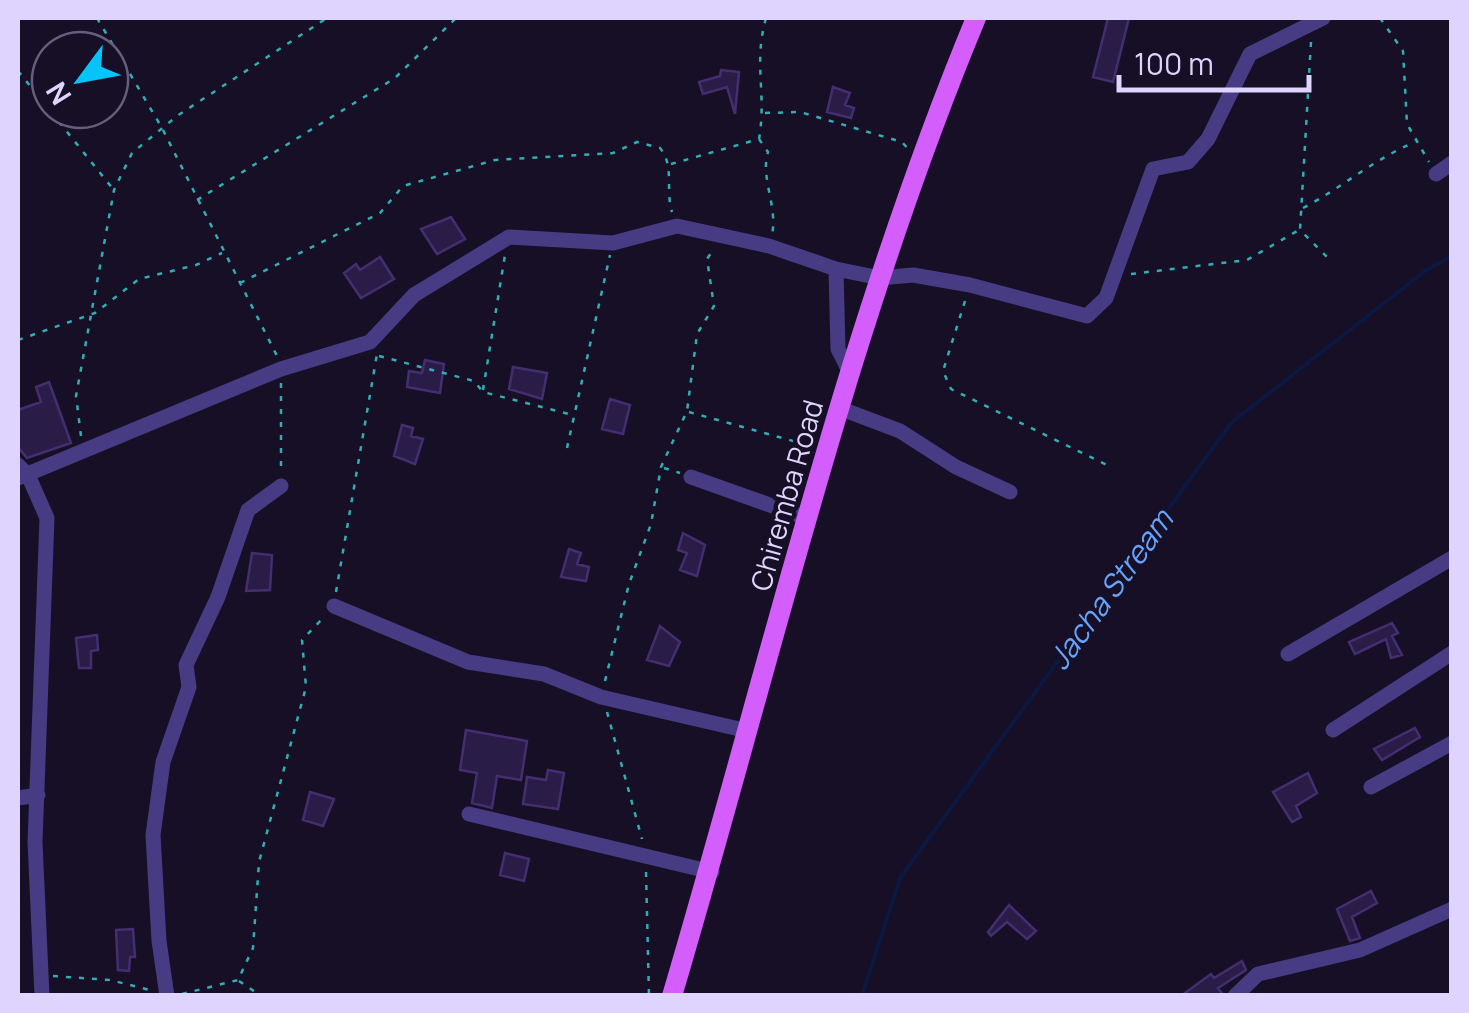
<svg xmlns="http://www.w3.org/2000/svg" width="1469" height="1013" font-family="Manrope,sans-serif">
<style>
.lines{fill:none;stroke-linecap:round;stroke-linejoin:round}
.stream{stroke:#0b1942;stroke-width:4}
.building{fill:#291c46;stroke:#442e71;stroke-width:2.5}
.path{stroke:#32adb5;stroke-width:2.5;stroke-dasharray:5 8;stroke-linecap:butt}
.minor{stroke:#473b83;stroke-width:15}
.major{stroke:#d45efc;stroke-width:20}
.labels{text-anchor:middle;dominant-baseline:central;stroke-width:9;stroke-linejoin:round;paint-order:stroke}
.street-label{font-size:28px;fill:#ded4fe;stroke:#160f25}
.water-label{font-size:30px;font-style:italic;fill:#65a4fc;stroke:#160f25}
</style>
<rect width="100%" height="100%" fill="#160f25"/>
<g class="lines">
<path class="stream" d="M862,996L900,878L1231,423L1425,271L1452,256"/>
</g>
<path class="building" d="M1108,18H1129L1113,82L1093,77Z
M721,70L739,72L735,114L727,87L703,94L699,82L720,76Z
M833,87L850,93L845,105L854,108L851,118L827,112Z
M451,217L465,239L437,254L421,229Z
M380,257L394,279L361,298L344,273L356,264L360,270Z
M425,360L444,364L440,393L407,387L409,371L422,373Z
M513,367L547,373L542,399L509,389Z
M49,382L71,443L27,458L18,447V410L41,402L36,387Z
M610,399L630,405L623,434L602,429Z
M402,425L413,428L411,436L423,439L415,464L394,456Z
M683,533L705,545L697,576L680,570L687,553L678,550Z
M569,549L581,553L577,564L589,567L586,581L561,577Z
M252,553L272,555L270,590L246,591Z
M1392,623L1398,633L1392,636L1402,655L1391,658L1386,639L1355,654L1349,642Z
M660,626L680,642L669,666L647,660Z
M97,635L98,650L91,651V668H79L76,638Z
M1415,728L1420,737L1382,760L1374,749Z
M466,730L527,741L521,780L497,776L492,808L472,803L477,773L460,770Z
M548,770L564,773L558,809L523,804L527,777L546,780Z
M1308,773L1317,793L1296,806L1301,817L1292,822L1273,792Z
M310,792L334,799L323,826L303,820Z
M505,853L529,859L524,881L500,875Z
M1371,891L1377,903L1352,917L1360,938L1350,941L1337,909Z
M1009,905L1036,931L1027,939L1007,922L991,936L988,932Z
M133,929L135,957H130L129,971L118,970L116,930Z
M1242,961L1246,970L1218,988L1224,996H1181L1211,974L1214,978Z"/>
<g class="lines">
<path class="path" d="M97,18L162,128L277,356
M1380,18L1403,51L1407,124L1429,162
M1311,42L1300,230L1332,262
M18,71L113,189
M765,113L800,112L902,142L909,150
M759,139L768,152C760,178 778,206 772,235
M671,164L759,139C767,93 753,64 766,18
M197,200L395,78L456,18
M1303,208C1343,187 1374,159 1415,142
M1131,274L1247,260L1299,230
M240,283L380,213L403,186L495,160L613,153L637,142L660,148C675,166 665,190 672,212
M965,301L943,371L951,389L1111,467
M18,340L95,313L139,279L196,265L222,253
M379,356L474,381L483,392L569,414
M281,383V470
M483,390L505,255
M689,412L811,446
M81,436L76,396L114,190L132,153L177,116L327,18
M567,448L610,255
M664,468L680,473
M336,592L377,354
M605,681L629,584L651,524L661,467L687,411L697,334L714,306L707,259L713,250
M607,712L642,839
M646,872L649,996
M53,976L110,980L154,991
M239,981L261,996
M182,994L238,980L253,948L259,862L306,687L302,640L325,616"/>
<path class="minor" d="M1436,174L1452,163
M836,269L880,278L913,275L970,285L1087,316L1106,298L1153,169L1188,162L1208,139L1250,54L1323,18
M839,408L900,431L956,467L1010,492
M18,465L28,475L47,518L35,842L42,996
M691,477L809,519
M18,478L281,369L370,342L414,295L509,237L613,243L677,226L769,246L836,269L838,349L850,373
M334,606L468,662L544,674L601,697L748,731
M1288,654L1452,558
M1333,730L1452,653
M1371,787L1452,743
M18,798L38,795
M469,814L712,872
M167,996L159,941L153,835L163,762L189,687L186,665L218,597L248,510L281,486
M1235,996L1258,974L1360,950L1452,909"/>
<path class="major" d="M672,996C769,669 845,333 976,18"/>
</g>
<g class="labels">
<g class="street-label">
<text transform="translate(786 495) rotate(-74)">Chiremba Road</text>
</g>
<g class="water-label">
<text transform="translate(1110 589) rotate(-54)">Jacha Stream</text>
</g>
</g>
<rect width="1469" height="1013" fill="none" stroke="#ded4fe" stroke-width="40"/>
<g transform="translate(80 80) rotate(238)"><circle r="48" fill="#160f25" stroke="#665e7c" stroke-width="2.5"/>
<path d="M0-8L18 38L0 25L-18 38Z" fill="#05c4f9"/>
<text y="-15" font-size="28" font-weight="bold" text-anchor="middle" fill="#ded4fe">N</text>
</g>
<path d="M1119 75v15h190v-15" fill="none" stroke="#ded4fe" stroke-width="5"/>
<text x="1134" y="75" font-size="30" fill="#ded4fe" stroke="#160f25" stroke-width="8" paint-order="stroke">100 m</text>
</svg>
